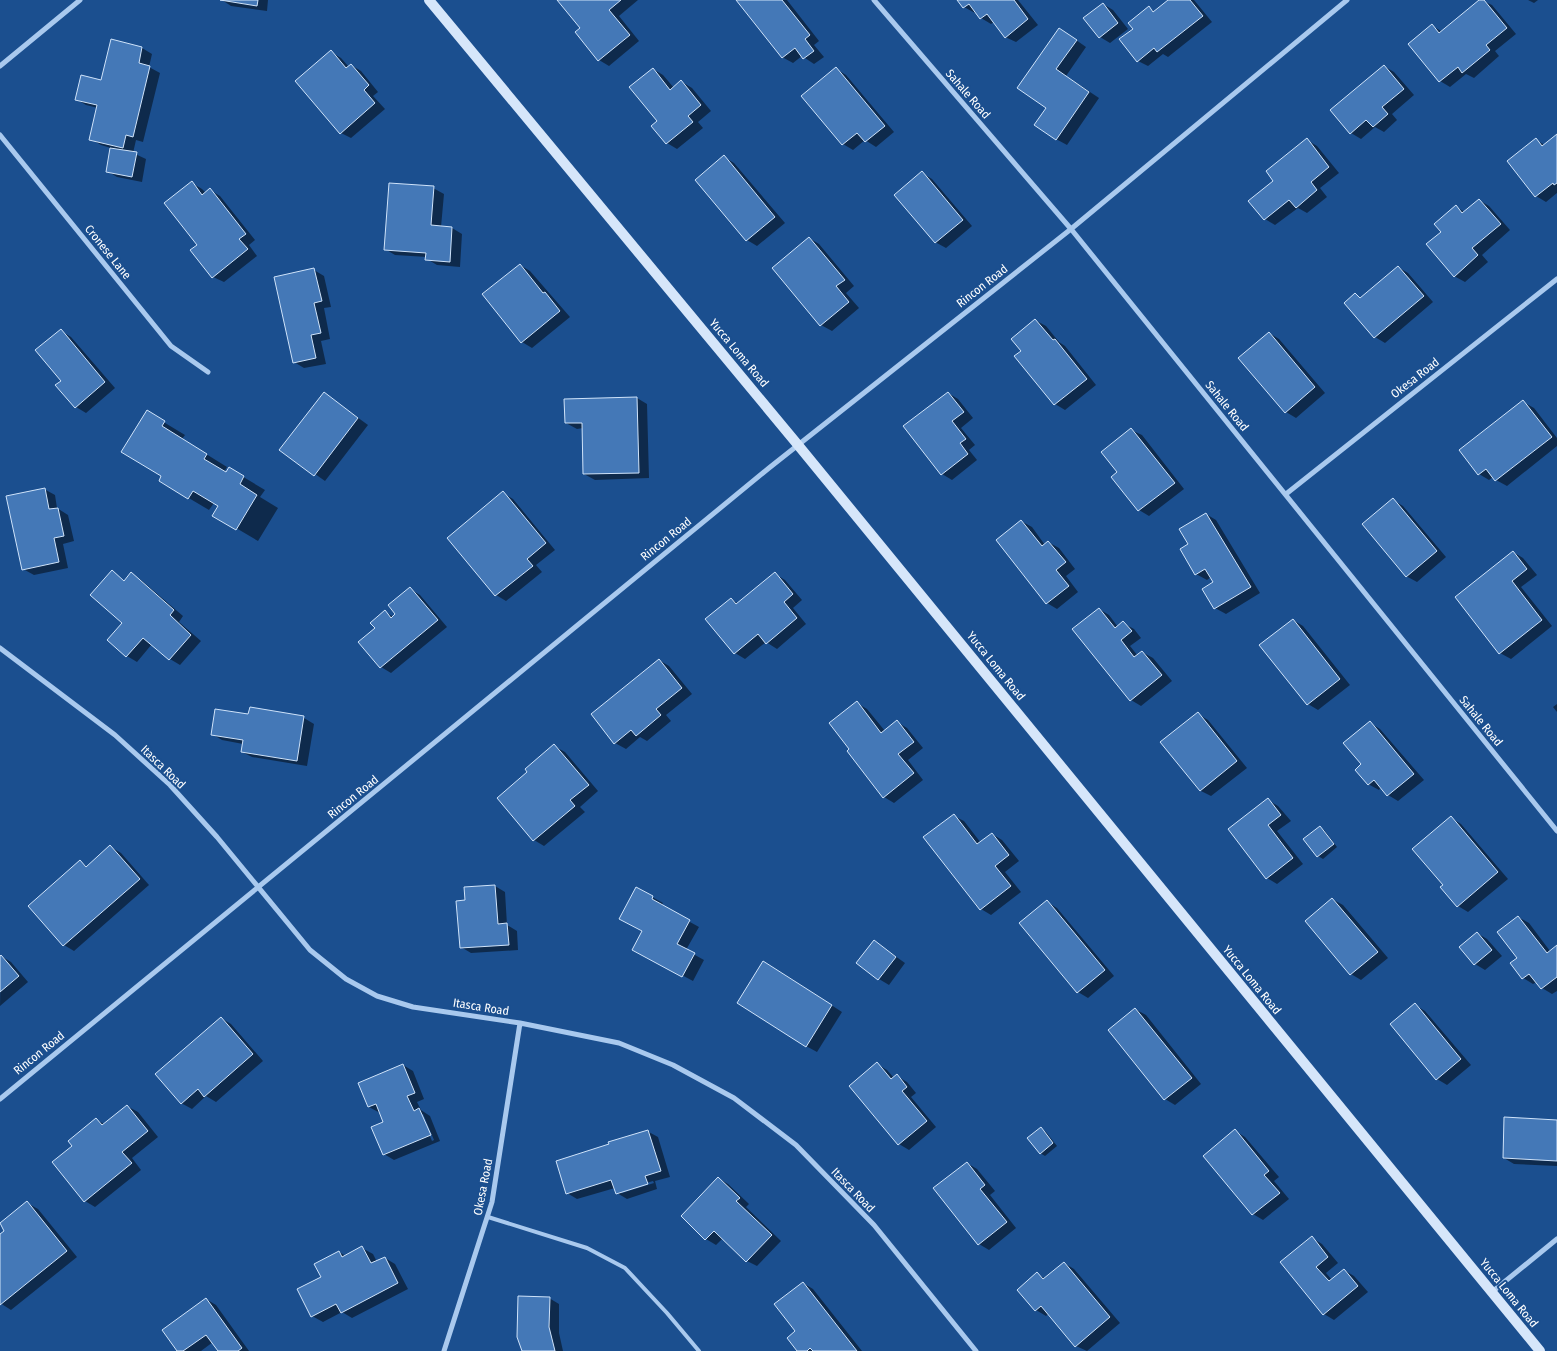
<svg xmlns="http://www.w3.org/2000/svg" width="1557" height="1351" font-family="'Fira Sans Condensed',sans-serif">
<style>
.shadow{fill:#0007;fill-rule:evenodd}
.building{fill:#4478b7;stroke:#cfe3fa}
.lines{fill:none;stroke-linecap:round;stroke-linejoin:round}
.lane{stroke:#a9c9ee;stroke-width:4}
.street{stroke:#a9c9ee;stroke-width:5}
.secondary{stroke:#d6e6fa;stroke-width:10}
.labels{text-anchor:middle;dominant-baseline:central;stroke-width:4;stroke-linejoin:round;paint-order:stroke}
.street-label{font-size:12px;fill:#fff;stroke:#1b4f8f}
</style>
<rect width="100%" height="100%" fill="#1b4f8f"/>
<path class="shadow" d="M222,0H268L267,11L231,6Z
M559,0H638L619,16L639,41L609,66L599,60L582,28Z
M738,0H787L819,41L814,45L824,57L814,64L802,56L793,63L782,57Z
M959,0H1018L1038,25L1016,42L1005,37L994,22L991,24L981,18L976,12L975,13L964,7Z
M1170,0H1194L1212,22L1168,57L1163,54L1148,66L1138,61L1135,29L1149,8L1155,12Z
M1481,0L1492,5L1516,34L1495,51L1499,56L1474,78L1466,74L1450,87L1440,81L1432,26L1443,32Z
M1528,0H1538L1534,3Z
M1103,4L1113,10L1128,29L1110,43L1100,37Z
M1069,35L1086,47L1066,76L1099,98L1067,145L1056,139L1047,108L1018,88Z
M112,40L142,48L152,54L149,67L160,73L143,142L136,140L133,153L146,159L142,182L117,177L107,171L111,148L101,145L91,139L98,108L86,105L76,99L102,81Z
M331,52L341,58L349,67L351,65L361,71L378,92L373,96L385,109L351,138L341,133Z
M1384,66L1394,72L1414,95L1392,114L1397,120L1384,132L1375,127L1361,139L1351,133Z
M653,69L663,75L674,88L682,82L692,88L711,111L698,122L703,128L677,149L667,143L659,121Z
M836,69L846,75L894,132L876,147L865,140L853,150L843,144Z
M1557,136V193L1546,202L1536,196V140L1545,145Z
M1307,140L1317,146L1339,173L1320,188L1327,197L1307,213L1298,208L1275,225L1265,219L1250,201L1275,181Z
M724,157L734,163L785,223L757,246L747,240L696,180Z
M922,173L932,179L972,226L946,248L935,242Z
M192,183L202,189L206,193L210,190L220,196L255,240L249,245L257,256L224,282L213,277L199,245Z
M433,188L444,194L441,227L452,228L462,234L460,267L437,265L427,259V257L395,255L385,249Z
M1479,200L1489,206L1510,230L1482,255L1488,262L1465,282L1454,276L1443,232L1456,207L1465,212Z
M809,238L819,244L854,286L846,293L859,308L832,331L821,325Z
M520,265L530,271L570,317L532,348L522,342Z
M1398,267L1408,273L1433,302L1385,343L1375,337L1346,303L1356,295L1361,298Z
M314,270L324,276L331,307L324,308L330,339L321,341L326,364L304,368L294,362Z
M1035,320L1046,326L1059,342L1065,346L1096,385L1065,410L1055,404L1023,351Z
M61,331L71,337L115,388L86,413L76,407L63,381Z
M1269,333L1279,339L1325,393L1296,418L1286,412Z
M324,393L368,425L325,481L281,450Z
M948,393L958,399L973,418L961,428L975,445L969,450L977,460L952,480L942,474Z
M637,398L647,404L649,478L595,480L584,474L583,428L577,429L566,423Z
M1523,402L1534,408L1557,438V446L1507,486L1496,480L1494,476L1489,480L1479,474Z
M147,412L185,435L182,439L227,467L224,472L227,473L230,469L265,490L260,497L278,508L258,541L214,515L220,506L214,503L209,510L160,481L163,476Z
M1131,430L1142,435L1184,489L1149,516L1139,510L1113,477L1119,473Z
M44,489L55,495L57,508L68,515L74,541L63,544L68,568L34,575L23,569Z
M503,493L513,499L555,550L536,565L542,572L506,601L496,595Z
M1393,500L1403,506L1446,557L1417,582L1406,576Z
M1206,514L1216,520L1260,593L1226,614L1215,608V582L1211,577L1207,580L1196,574L1189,544Z
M1021,521L1032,527L1045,545L1048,542L1059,548L1075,569L1066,576L1078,592L1057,609L1047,603Z
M1513,552L1523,558L1537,575L1521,587L1552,626L1511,659L1500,653Z
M112,572L125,581L131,574L141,580L183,616L179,622L201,641L180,665L170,659L152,644L137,662L127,656L109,640L124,623Z
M775,574L785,580L802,600L793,608L806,624L777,649L766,642L745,659L735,653L731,599L739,604Z
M410,589L420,595L447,627L391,673L381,667L360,642L377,628L385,612L394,617Z
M1099,609L1109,615L1118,627L1123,623L1134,629L1141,638L1130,646L1138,656L1142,652L1153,658L1172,681L1141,706L1131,700Z
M1293,620L1303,626L1350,685L1318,710L1308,704L1261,646Z
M659,660L669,666L692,694L666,715L671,721L647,741L640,737L626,749L615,743Z
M857,703L867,709L885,731L897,722L907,728L923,748L908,760L923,780L894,803L884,797L851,749Z
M1557,704V712L1553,707Z
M1198,714L1208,720L1247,768L1211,796L1201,791Z
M250,716L304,718L314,724L307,766L252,757L242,752L243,744L222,740L212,734Z
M1370,723L1380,729L1424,780L1398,801L1388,795L1381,787L1379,790L1368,784L1363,764Z
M554,746L565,752L598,791L580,807L585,812L544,846L534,840L498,798L529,772Z
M1268,800L1278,806L1291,821L1277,831L1303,864L1277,884L1267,878Z
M954,816L964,821L981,843L992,834L1002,840L1019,861L1005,872L1021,892L991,915L981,909L925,838Z
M1451,818L1461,824L1508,879L1468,912L1458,906L1444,885Z
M1320,828L1324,830L1337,847L1323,859L1318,856Z
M111,847L121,853L149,885L74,951L64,945L80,862L88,867Z
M495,886L505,892L507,925L517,931L518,950L471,953L461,947Z
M636,888L663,903L661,906L699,927L686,950L704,960L693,981L644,955V931Z
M1332,899L1343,905L1388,958L1361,980L1351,974L1306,922Z
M1047,902L1057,908L1114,976L1088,998L1078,992Z
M1518,917L1529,923L1550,951L1557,946V991L1552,994L1542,988L1537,982L1533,984L1523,978Z
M1477,933L1487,939L1502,956L1485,970L1475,964Z
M874,941L905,963L889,985L879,979Z
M1,956L11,962L28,982L0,1006Z
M774,968L842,1012L817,1052L806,1046Z
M1415,1005L1425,1011L1471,1065L1447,1085L1437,1079Z
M1135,1009L1146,1015L1201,1084L1175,1105L1165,1099Z
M221,1018L231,1024L263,1061L216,1102L206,1096L192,1109L181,1103Z
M877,1064L887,1070L894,1078L897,1076L907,1082L916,1093L911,1097L936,1127L909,1150L899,1144L850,1086Z
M403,1065L413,1071L424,1099L417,1102L421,1110L430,1116L440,1141L394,1160L384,1154L385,1123L380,1113L369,1107L360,1083ZM421,1114H423L434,1140L432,1141Z
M127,1106L138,1112L158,1137L132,1158L141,1170L95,1207L85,1201L74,1146L96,1120L105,1124Z
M1557,1121V1166L1514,1164L1504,1158Z
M1041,1129L1046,1132L1057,1146L1045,1156L1040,1153Z
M647,1131L658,1137L670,1177L655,1181L657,1189L627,1199L617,1193L615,1188L577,1199L567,1193ZM653,1181L654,1183L622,1193V1190Z
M1235,1131L1245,1137L1279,1177L1274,1181L1289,1199L1263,1220L1253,1214L1205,1156Z
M967,1163L977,1169L995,1191L990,1195L1016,1228L989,1250L979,1244Z
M718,1178L728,1184L749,1204L746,1207L781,1241L757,1266L747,1261L723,1238L716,1245L706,1239Z
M27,1203L38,1209L77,1257L11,1310L0,1303V1236L6,1231Z
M1312,1238L1322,1244L1338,1263L1326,1273L1332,1280L1344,1270L1354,1276L1368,1292L1334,1320L1324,1314L1282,1262Z
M362,1248L373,1254L377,1262L385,1258L395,1264L408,1289L352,1318L342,1312L323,1322L312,1316L323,1277L339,1252L346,1256Z
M1064,1263L1074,1269L1120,1323L1087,1351L1076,1346L1049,1313L1046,1316L1036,1310L1037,1274L1046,1279Z
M803,1283L813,1289L862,1351H799L797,1332Z
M549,1298L559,1304V1333L563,1351H524Z
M206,1299L216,1305L249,1351H219L213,1342L201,1351H178Z"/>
<path class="building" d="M220,0H258L257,6Z
M557,0H621L609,10L630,35L598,61L575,32L580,28Z
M736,0H782L810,35L805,39L814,51L803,59L795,48L782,58Z
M957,0H1014L1028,19L1005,38L987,14L980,19L969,4L963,8Z
M1168,0H1190L1203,16L1157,52L1154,48L1137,62L1119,39L1133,29L1128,23L1149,6L1153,12Z
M1479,0H1484L1507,28L1486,45L1490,50L1462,73L1458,67L1439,82L1408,44L1432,24L1439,33Z
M1103,3L1118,23L1099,38L1083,18Z
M1059,28L1077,40L1056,69L1089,92L1056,140L1034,125L1046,108L1017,88Z
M111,39L142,47L139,63L150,66L133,137L126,135L123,148L89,140L97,105L75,100L81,75L101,80Z
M331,50L346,68L351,64L369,85L364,90L375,103L340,134L295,81Z
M1384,65L1404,89L1382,107L1388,114L1373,127L1366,120L1350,134L1330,110Z
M836,67L885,126L865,142L857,133L842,145L801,96Z
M653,68L670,90L681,80L701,105L688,116L693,122L666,144L651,126L657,121L629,87Z
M1557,134V183L1554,185L1553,183L1535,197L1507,161L1536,138L1542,146Z
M1307,138L1329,167L1311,182L1317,190L1296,208L1289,200L1264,220L1248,201L1273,181L1266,171Z
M110,148L137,152L132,177L106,172Z
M724,155L775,217L746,241L695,180Z
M922,171L963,220L935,243L894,195Z
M192,181L202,195L210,188L246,234L239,239L248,249L212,278L190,250L197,245L164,203Z
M389,183L434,186L431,225L452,227L450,262L425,260L426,253L384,250Z
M1479,199L1501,224L1472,248L1478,255L1454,277L1426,244L1441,232L1434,224L1456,205L1462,213Z
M809,237L845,280L836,286L849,302L820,326L772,268Z
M520,264L543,293L545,292L560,311L521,343L482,294Z
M1398,266L1424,296L1374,338L1344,303L1355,293L1360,298Z
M314,268L322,301L314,303L321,333L311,335L316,358L293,363L274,277Z
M1035,319L1053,340L1055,339L1087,379L1054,405L1014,356L1021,351L1011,339Z
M61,329L105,382L75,408L55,385L61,381L35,350Z
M1269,332L1315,387L1285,413L1238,358Z
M324,392L358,418L314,476L279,450Z
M948,392L964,412L952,421L966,439L960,443L968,454L941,475L903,426Z
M637,397L639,473L583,474L582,423H565L564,399Z
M1523,400L1552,437L1495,481L1486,469L1478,475L1459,450Z
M147,410L165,421L162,426L207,454L204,459L226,472L229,467L244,476L240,484L257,495L236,530L212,516L218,506L193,491L188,499L159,481L161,476L121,452Z
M1131,428L1175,483L1138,511L1111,477L1117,472L1101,452Z
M45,488L49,509L58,508L64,536L54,538L59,562L22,570L6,496Z
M503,491L546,543L527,559L533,566L495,596L447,538Z
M1393,498L1437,551L1406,577L1362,524Z
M1206,513L1251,587L1214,609L1202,589L1213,582L1205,569L1195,575L1180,549L1188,544L1179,529Z
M1021,520L1042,546L1048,541L1066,562L1056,570L1069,586L1046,604L996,540Z
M1513,551L1527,569L1512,581L1542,620L1499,654L1455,597Z
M112,570L124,581L131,572L174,610L170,615L191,635L169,660L143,638L126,657L107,640L122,623L90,595Z
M775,572L793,594L784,602L797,618L766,644L758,634L734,654L705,619L731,598L736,604Z
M410,587L438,620L380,668L358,642L375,628L370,623L385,610L391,618L395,614L388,605Z
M1099,608L1115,628L1123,621L1132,631L1121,640L1134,657L1142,651L1162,675L1130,701L1072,629Z
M1293,619L1340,679L1307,705L1259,645Z
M659,659L682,688L656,709L661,715L636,736L631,730L614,744L591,714Z
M857,701L881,733L897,720L914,742L898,754L914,773L883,798L847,751L849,749L829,723Z
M250,707L304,716L297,761L241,752L243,740L211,735L215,709L248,714Z
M1198,712L1237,761L1200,791L1160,742Z
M1370,721L1414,774L1387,796L1374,780L1368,785L1355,770L1361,764L1343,743Z
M554,744L589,785L570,800L575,806L533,841L497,798L527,772L525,769Z
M1268,798L1281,815L1268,825L1293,858L1266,879L1228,829Z
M954,814L977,844L992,833L1009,855L995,866L1011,886L980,910L923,837Z
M1451,816L1498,872L1457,907L1440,887L1443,885L1412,849Z
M1320,826L1334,844L1317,857L1303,839Z
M110,845L140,879L63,946L28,906L80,860L86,867Z
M495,885L498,924L507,923L509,945L460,948L456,901L465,900L464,887Z
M636,887L653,896L652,899L690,920L677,944L695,953L682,977L632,950L642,931L619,919Z
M1332,898L1378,952L1350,975L1305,921Z
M1047,900L1105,970L1077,993L1019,923Z
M1518,916L1547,953L1557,945V977L1541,989L1529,974L1522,979L1510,963L1517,958L1497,932Z
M1477,932L1492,950L1474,965L1459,947Z
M874,940L896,957L878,980L856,963Z
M1,955L19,976L0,992V956Z
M763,961L832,1005L806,1047L737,1003Z
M1415,1003L1461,1059L1436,1080L1390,1024Z
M1135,1008L1192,1078L1164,1100L1108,1030Z
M221,1017L253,1054L204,1097L198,1089L181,1104L155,1074Z
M877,1062L891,1079L897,1074L907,1087L902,1091L927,1121L898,1145L849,1086Z
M403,1064L415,1093L407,1096L414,1111L419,1108L431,1135L383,1155L371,1127L383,1122L376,1104L368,1107L358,1083Z
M127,1105L148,1131L122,1152L132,1163L84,1202L52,1162L72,1146L68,1141L96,1118L102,1125Z
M1504,1117L1557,1120V1161L1503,1158Z
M1041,1127L1053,1143L1040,1154L1027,1138Z
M1235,1129L1269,1171L1264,1175L1280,1193L1252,1215L1203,1156Z
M648,1130L661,1171L645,1176L648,1184L616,1194L611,1180L566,1194L556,1161L609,1144L608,1142Z
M967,1162L985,1185L980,1189L1007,1222L978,1245L933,1188Z
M718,1177L740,1198L736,1201L772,1235L746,1262L714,1231L705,1240L681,1216Z
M27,1201L67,1251L0,1305V1234L4,1231L0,1223Z
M1312,1236L1328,1257L1316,1267L1329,1281L1344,1269L1358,1286L1323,1315L1280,1262Z
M362,1246L371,1263L385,1257L398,1283L341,1313L336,1304L311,1317L297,1289L321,1277L314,1264L339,1251L342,1257Z
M1064,1262L1110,1317L1075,1347L1041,1306L1035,1311L1017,1290L1037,1272L1043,1279Z
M803,1282L857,1351H813L810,1348L807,1351H797L787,1338L795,1331L774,1304Z
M518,1296L550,1297L549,1327L555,1351H522L517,1337Z
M206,1298L242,1348L238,1351H218L206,1335L183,1351H177L162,1330Z"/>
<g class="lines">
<path class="lane" d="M488,1217L587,1248L625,1268L667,1313L699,1351"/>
<path class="street" d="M874,0L1071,229L1557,831
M0,66L80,0
M0,135L171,346L208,372
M1286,494L1557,279
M0,648L115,735L170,785L217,837L310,950L346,979L377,996L413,1007L520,1023L619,1043L673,1065L734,1098L796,1145L874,1225L976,1351
M0,1099L769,468L1071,229L1347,0
M1492,1292L1557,1239
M444,1351L492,1202L520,1023"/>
<path class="secondary" d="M429,0L798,445L1540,1351"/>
</g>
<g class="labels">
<g class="street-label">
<text transform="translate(968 94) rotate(49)">Sahale Road</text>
<text transform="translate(108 252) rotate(51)">Cronese Lane</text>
<text transform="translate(982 286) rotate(-38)">Rincon Road</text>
<text transform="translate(739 353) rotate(50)">Yucca Loma Road</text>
<text transform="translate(1415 378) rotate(-38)">Okesa Road</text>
<text transform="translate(1227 406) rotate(51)">Sahale Road</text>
<text transform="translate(666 539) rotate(-39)">Rincon Road</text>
<text transform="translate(996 666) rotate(51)">Yucca Loma Road</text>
<text transform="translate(1481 721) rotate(51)">Sahale Road</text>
<text transform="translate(163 767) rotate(44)">Itasca Road</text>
<text transform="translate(353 797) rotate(-39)">Rincon Road</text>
<text transform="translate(1252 980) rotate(51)">Yucca Loma Road</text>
<text transform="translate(481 1007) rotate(9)">Itasca Road</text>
<text transform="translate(39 1053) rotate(-39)">Rincon Road</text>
<text transform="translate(483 1187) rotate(-79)">Okesa Road</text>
<text transform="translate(853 1190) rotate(46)">Itasca Road</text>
<text transform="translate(1509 1293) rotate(51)">Yucca Loma Road</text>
</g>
</g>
</svg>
